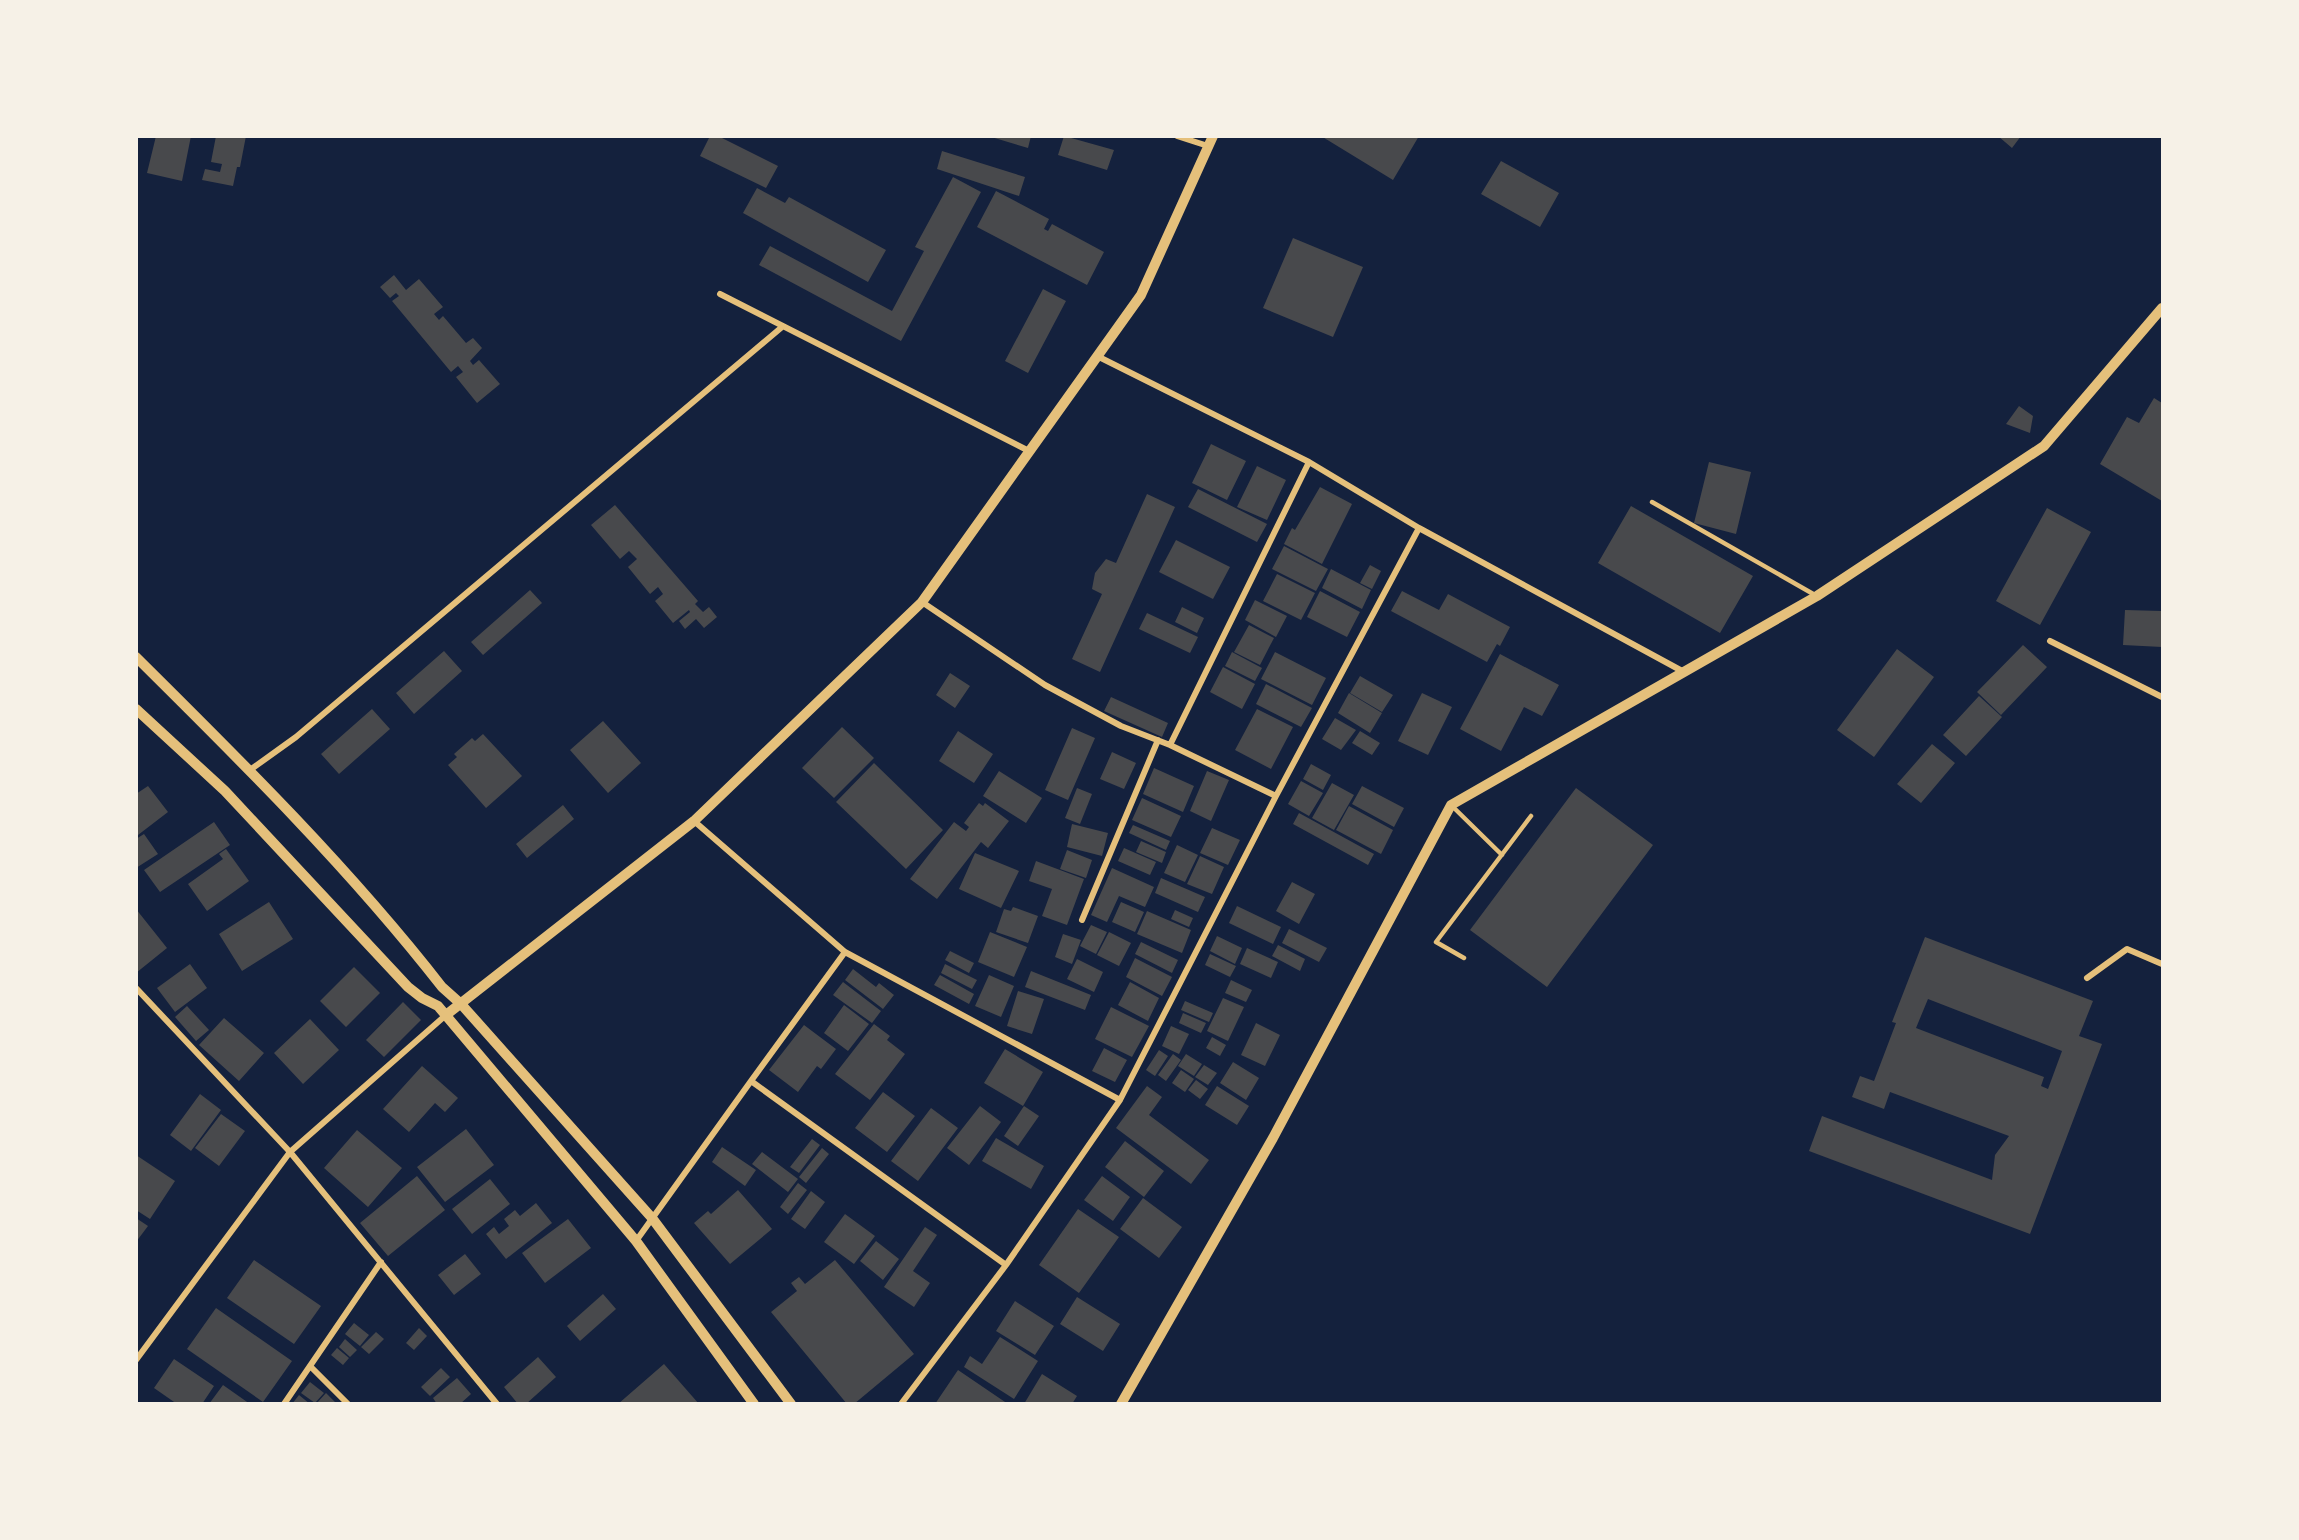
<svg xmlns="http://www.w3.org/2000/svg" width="2299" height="1540" font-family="'Sofia Sans Condensed',sans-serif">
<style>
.building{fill:#48494c;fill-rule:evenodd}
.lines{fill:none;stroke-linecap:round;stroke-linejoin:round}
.service{stroke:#e5c07b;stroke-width:4.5}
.minor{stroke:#e5c07b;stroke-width:6}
.tertiary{stroke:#e5c07b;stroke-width:10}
</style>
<rect width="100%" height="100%" fill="#14213d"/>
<path class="building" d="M156,136H191L182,181L147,173Z
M216,136H246L240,167H237L233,186L202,180L205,169L220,172L222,164L211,162Z
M710,136H718L778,166L766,188L700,156Z
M988,136H1031L1028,148Z
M1064,136L1114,150L1107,170L1058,155Z
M1321,136H1419L1393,180Z
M1998,136H2021L2012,148Z
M942,151L1025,177L1019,196L937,169Z
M1501,161L1559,193L1540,227L1481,194Z
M953,177L981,192L901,341L759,265L770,246L892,311L924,251L915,247Z
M757,188L785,203L789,197L886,250L868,282L743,213Z
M996,191L1049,219L1044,229L1048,231L1052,224L1104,252L1087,285L977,227Z
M1293,238L1363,267L1333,337L1263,308Z
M394,275L406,290L419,279L443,307L434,314L439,320L443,316L466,343L473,338L482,348L470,361L473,365L479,360L500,384L477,403L456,377L463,372L458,366L451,372L392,301L399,296L396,293L390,298L380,287Z
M1043,289L1066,301L1028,373L1005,361Z
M2154,398L2162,403V501L2100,464L2127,417L2139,423Z
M2019,406L2033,416L2030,433L2006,424Z
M1211,444L1246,461L1227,500L1192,483Z
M1709,462L1751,472L1736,534L1694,523Z
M1257,466L1286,480L1267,520L1237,507Z
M1320,487L1352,504L1322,564L1284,544L1292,528L1295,530Z
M1198,489L1267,524L1257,542L1188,507Z
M1147,494L1175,507L1100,672L1072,659L1102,594L1092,589L1095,573L1106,559L1116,563Z
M615,505L698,601L695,604L703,612L709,607L717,617L704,628L696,619L685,629L679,621L690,612L689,610L673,623L655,601L663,594L658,587L650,594L628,567L637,559L629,551L620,559L591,525Z
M1631,506L1753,576L1720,633L1598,563Z
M2047,508L2091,532L2040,625L1996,601Z
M1176,540L1230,567L1213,599L1159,572Z
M1284,546L1328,569L1316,591L1272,569Z
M1370,565L1381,571L1372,589L1360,583Z
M1331,569L1371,590L1362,609L1322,588Z
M1277,574L1315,593L1301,620L1263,601Z
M530,590L542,603L483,655L471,642Z
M1320,591L1360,612L1347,637L1307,617Z
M1402,591L1439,610L1448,594L1510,627L1500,646L1497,644L1487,662L1391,611Z
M1255,600L1287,616L1276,637L1245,620Z
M1182,607L1204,618L1197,633L1175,622Z
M2125,610L2162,611V647L2123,645Z
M1147,613L1198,637L1190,653L1139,629Z
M1249,625L1274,638L1260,665L1234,652Z
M2023,645L2047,667L2001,715L1977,692Z
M1897,649L1934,677L1874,757L1837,730Z
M444,651L462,671L414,714L396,693Z
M1232,652L1262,668L1255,681L1225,666Z
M1275,652L1326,678L1312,705L1261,679Z
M1500,654L1559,685L1542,716L1524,707L1501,751L1460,729Z
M1223,667L1255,684L1242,709L1210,692Z
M950,673L970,686L955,708L936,695Z
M1360,676L1393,695L1382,712L1350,693Z
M1266,684L1312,708L1301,727L1256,704Z
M1349,693L1382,713L1370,733L1338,713Z
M1422,693L1452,707L1428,755L1398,741Z
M1979,696L2002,717L1966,756L1943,735Z
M1111,697L1168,723L1162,737L1104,711Z
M372,709L390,729L339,774L321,754Z
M1257,709L1293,727L1271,769L1235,750Z
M1335,718L1356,730L1341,750L1322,739Z
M603,721L641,763L608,793L570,750Z
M842,727L874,758L834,798L802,768Z
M1072,728L1095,738L1068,800L1045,790Z
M958,731L993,754L974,783L939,761Z
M1360,731L1380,743L1372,755L1352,743Z
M483,734L522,776L486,808L448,765L457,757L454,754L472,738L475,741Z
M1932,744L1955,763L1921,803L1897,784Z
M1112,752L1136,763L1124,789L1100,779Z
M874,763L943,830L906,869L836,802Z
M1311,764L1331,775L1323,790L1303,779Z
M1154,768L1194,786L1183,812L1143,794Z
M999,771L1042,798L1026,823L983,796Z
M1207,771L1229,780L1211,821L1190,811Z
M1301,781L1323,793L1309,816L1288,804Z
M1332,783L1354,795L1334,830L1312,818Z
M148,786L168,812L138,835L136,794Z
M1362,786L1404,808L1394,827L1352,804Z
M1077,788L1092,794L1080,824L1065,818Z
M1576,788L1653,845L1547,987L1470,930Z
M1142,798L1181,816L1171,837L1132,820Z
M979,803L983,806L985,803L1009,821L988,848L981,842L937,899L910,879L954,822L966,831L969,827L964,823Z
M563,805L574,819L527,858L516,844Z
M1349,806L1393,830L1381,854L1336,830Z
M1299,813L1374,854L1368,865L1293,824Z
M214,822L230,845L160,892L144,870Z
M1072,824L1108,833L1102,856L1067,847Z
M1133,825L1170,841L1166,850L1129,833Z
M1212,828L1240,840L1228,865L1200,853Z
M144,834L158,854L136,868V839Z
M1141,841L1166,852L1162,863L1136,852Z
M1177,845L1198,855L1185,882L1164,873Z
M1124,848L1156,862L1150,875L1118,861Z
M226,849L249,881L207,911L188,884L223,859L219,854Z
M1067,850L1092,860L1086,878L1060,869Z
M975,853L1019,871L1001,908L959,889Z
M1200,856L1224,867L1212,894L1187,884Z
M1036,861L1084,879L1067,925L1042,916L1052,889L1029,881Z
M1112,868L1154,887L1145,907L1119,896L1107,922L1091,915Z
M1161,878L1205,897L1198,912L1155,893Z
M1292,882L1315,894L1299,924L1276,911Z
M269,902L293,939L242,971L219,934Z
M1121,902L1144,912L1135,932L1112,922Z
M1237,906L1281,927L1273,944L1229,923Z
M1013,907L1038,916L1028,943L996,932L1004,909L1011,911Z
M136,909L167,948L136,973Z
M1175,910L1193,918L1189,927L1171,919Z
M1147,911L1191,930L1182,953L1137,934Z
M1091,925L1107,932L1096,954L1080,946Z
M1289,929L1327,948L1319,962L1282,943Z
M990,932L1027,947L1014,977L978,962Z
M1109,932L1131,943L1119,966L1097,955Z
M1063,934L1081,940L1072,964L1055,957Z
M1217,936L1242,948L1235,964L1210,951Z
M1925,937L2093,1001L2079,1036L2102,1044L2030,1234L1809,1151L1822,1116L1992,1180L1995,1155L2009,1136L1890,1092L1884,1109L1852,1097L1860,1076L1874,1081L1896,1023L1892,1022ZM1928,999L2062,1051L2048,1089L2041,1086L2044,1077L1916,1028Z
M1141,942L1178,960L1172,973L1135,954Z
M1278,945L1305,959L1300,971L1272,956Z
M1247,948L1278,962L1271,978L1240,964Z
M950,951L974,963L969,973L945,960Z
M1210,954L1236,966L1230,977L1205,965Z
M1135,958L1172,977L1162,996L1126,977Z
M1077,959L1103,972L1094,992L1067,979Z
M190,964L207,988L175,1012L157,988Z
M945,964L977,980L972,989L941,973Z
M354,967L380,993L346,1027L320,1001Z
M853,969L876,987L879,983L894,995L883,1009L845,980Z
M1031,971L1091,995L1085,1010L1025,987Z
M940,975L974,994L969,1004L934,985Z
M989,975L1014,986L1001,1017L975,1006Z
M1231,980L1252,990L1246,1002L1225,993Z
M843,982L881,1011L872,1023L833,995Z
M1130,982L1159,998L1148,1021L1118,1005Z
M1018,991L1044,999L1032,1034L1007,1026Z
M1223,998L1244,1007L1228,1041L1207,1031Z
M1185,1001L1213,1013L1209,1022L1181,1010Z
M403,1002L421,1020L384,1057L366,1040Z
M844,1005L869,1024L848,1051L824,1033Z
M187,1006L209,1030L196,1041L175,1017Z
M1111,1007L1149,1026L1132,1057L1095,1039Z
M1183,1013L1206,1023L1201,1033L1179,1023Z
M224,1018L264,1053L239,1081L199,1045Z
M310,1019L339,1050L303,1084L274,1053Z
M1256,1023L1280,1035L1265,1066L1241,1055Z
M874,1024L890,1036L887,1040L905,1054L870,1100L835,1074Z
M804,1025L836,1049L821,1069L817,1066L798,1092L769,1070Z
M1171,1026L1189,1034L1179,1054L1162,1046Z
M1212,1037L1226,1045L1220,1056L1206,1048Z
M1104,1048L1127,1060L1115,1082L1092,1071Z
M1005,1049L1043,1072L1023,1106L984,1083Z
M1159,1050L1168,1056L1155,1076L1146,1070Z
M1173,1054L1181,1060L1166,1081L1158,1075Z
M1186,1054L1202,1064L1194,1076L1178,1066Z
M1233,1062L1259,1078L1246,1100L1220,1083Z
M1204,1065L1217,1073L1208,1085L1195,1077Z
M422,1066L458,1098L445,1112L435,1103L409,1132L383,1109Z
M1181,1070L1194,1079L1185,1092L1172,1083Z
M1196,1080L1208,1089L1200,1099L1188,1090Z
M1147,1086L1162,1097L1149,1115L1209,1160L1191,1184L1116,1128Z
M1217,1086L1249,1106L1237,1125L1205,1105Z
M883,1092L915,1116L887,1152L855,1128Z
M200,1094L221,1110L191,1151L170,1135Z
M980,1106L1001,1122L969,1165L947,1148Z
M1024,1106L1039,1116L1018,1146L1004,1136Z
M931,1108L958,1128L918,1181L891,1161Z
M221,1114L245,1131L219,1166L195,1148Z
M466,1129L494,1165L445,1202L417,1167Z
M357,1130L402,1168L368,1207L324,1168Z
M996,1138L1044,1166L1031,1189L982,1161Z
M812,1139L820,1145L799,1173L790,1167Z
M1125,1141L1164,1171L1144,1197L1105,1167Z
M722,1147L756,1170L745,1186L712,1162Z
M822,1148L829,1154L806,1183L799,1177Z
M762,1152L798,1179L788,1192L752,1164Z
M136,1155L175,1181L150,1219L136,1210Z
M417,1176L445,1210L388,1256L360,1223Z
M1102,1176L1130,1197L1113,1221L1084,1200Z
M490,1179L510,1204L472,1234L452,1209Z
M798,1183L807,1190L788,1214L780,1207Z
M738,1190L772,1229L730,1264L694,1223L708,1211L711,1214Z
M811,1191L825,1202L805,1229L791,1219Z
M1143,1198L1182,1227L1159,1258L1120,1229Z
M536,1203L552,1223L506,1259L486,1234L494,1227L499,1234L509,1226L504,1219L515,1210L520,1216Z
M1078,1209L1119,1237L1079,1293L1039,1265Z
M845,1214L875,1236L854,1264L824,1242Z
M136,1218L148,1226L136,1242Z
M568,1219L591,1248L545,1283L522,1253Z
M925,1227L937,1235L913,1271L930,1283L914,1307L884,1287Z
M876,1241L899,1259L883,1280L860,1261Z
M465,1254L481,1274L454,1295L438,1275Z
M254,1260L321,1306L294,1344L227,1298Z
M835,1260L914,1354L854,1404H847L771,1312L797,1291L791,1283L799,1277L805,1284Z
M603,1294L616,1309L580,1341L567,1326Z
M1077,1297L1120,1324L1103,1351L1060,1324Z
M1015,1301L1054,1326L1035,1355L996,1331Z
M216,1308L292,1361L263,1402L187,1349Z
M354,1323L369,1335L360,1346L345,1334Z
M419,1328L427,1336L414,1350L406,1343Z
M376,1332L384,1339L369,1354L361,1347Z
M1000,1337L1038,1361L1014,1399L964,1367L970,1356L982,1364Z
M345,1339L357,1350L350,1357L339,1347Z
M337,1348L349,1358L343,1365L331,1355Z
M538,1357L556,1377L526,1404H518L504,1387Z
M174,1359L214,1386L202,1404H177L154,1388Z
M664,1364L699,1404H618Z
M441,1368L450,1377L430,1396L421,1387Z
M958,1370L1008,1404H935Z
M1042,1374L1077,1396L1072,1404H1024Z
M457,1378L471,1394L460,1404H437L433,1398Z
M310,1382L324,1393L315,1403L301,1393Z
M223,1385L250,1404H209Z
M326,1393L337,1404H316Z
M299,1395L310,1404H292Z"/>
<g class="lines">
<path class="service" d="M1652,502L1815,595
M1451,805L1502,855
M1464,958L1436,942L1531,816"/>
<path class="minor" d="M1177,136L1208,146
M720,294L1029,451
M1097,356L1309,462L1419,528
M922,602L1045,685L1121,726L1170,745L1309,462
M2050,641L2162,697
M1170,745L1276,796
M250,770L296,737L782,327
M694,821L845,952L1120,1100L1006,1265L901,1404
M1082,920L1158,740
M2087,978L2127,949L2162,964
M136,988L290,1152L497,1404
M751,1081L845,952
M1120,1100L1276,796L1419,528L1684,672
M636,1241L751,1081L1006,1265
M136,1360L290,1152L446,1015
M311,1367L348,1404
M284,1404L381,1262"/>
<path class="tertiary" d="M136,657C243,763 350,869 442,987L461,1004L652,1218L791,1404
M136,709L225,791L408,987L422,998L438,1006L636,1241L754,1404
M446,1015L694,821L922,602L1141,295L1213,136
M1121,1404L1273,1138L1451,805L1817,596L2044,446L2162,308"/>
</g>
<rect width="2299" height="1540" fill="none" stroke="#f6f1e7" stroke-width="276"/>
</svg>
